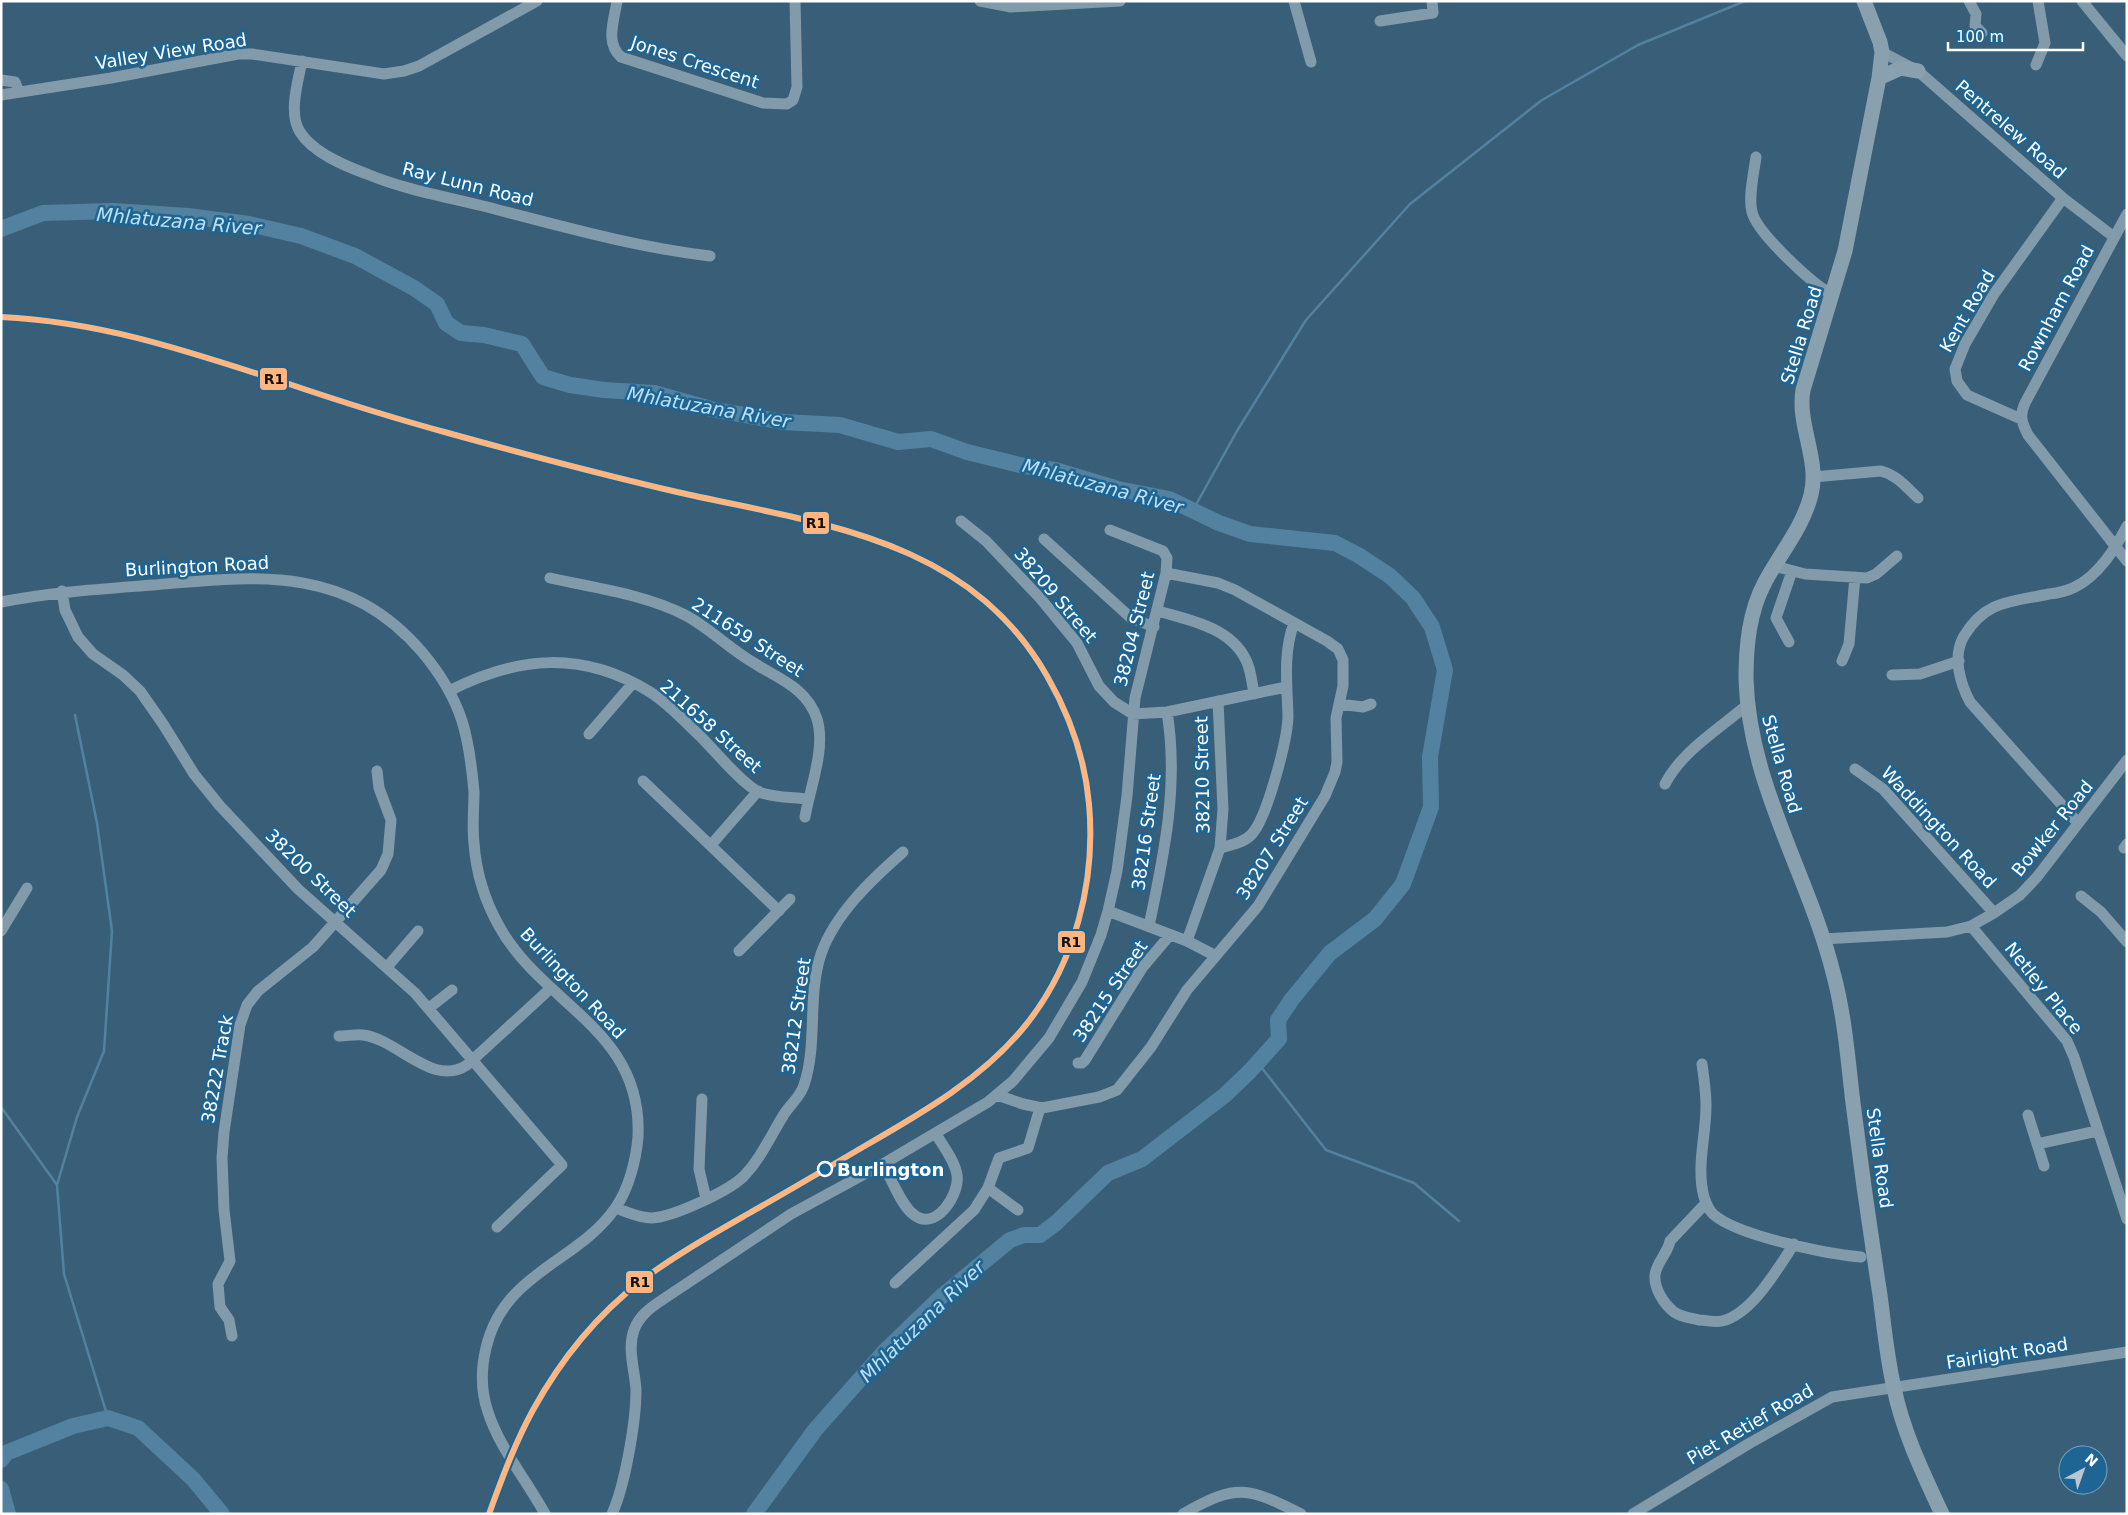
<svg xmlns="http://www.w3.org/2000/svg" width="2128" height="1515" font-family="'DejaVu Sans',sans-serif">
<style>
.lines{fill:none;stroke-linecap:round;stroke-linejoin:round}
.stream{stroke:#5282a0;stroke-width:2.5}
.river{stroke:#5282a0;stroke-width:16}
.minor{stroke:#819bab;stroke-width:11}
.secondary{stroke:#89a0af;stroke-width:15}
.rail-1-casing{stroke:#1e6593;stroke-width:10}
.rail-1{stroke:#ffb580;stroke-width:6}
.stop-dot{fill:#1e6593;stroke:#fff;stroke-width:2.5}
.labels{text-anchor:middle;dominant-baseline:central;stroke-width:5;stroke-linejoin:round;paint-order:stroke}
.street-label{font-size:18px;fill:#fff;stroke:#1e6593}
.stop-label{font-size:18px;font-weight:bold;fill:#fff;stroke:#1e6593;text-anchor:start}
.water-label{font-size:19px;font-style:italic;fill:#bde0f5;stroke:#1e6593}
.line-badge{stroke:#1e6593;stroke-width:2}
.pale-badge-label{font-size:14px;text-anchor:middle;font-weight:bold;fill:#111}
</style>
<rect width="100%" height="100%" fill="#395f78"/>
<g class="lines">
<path class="stream" d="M1193,510L1237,431L1306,320L1410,204L1542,100L1638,45L1745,1
M75,715L97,823L112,931L104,1051L77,1117L57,1185L64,1274L108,1418
M1258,1063L1326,1150L1414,1183L1459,1221
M1,1107L57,1185"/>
<path class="river" d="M1,229L43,213L113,211L188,216L249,224L301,236L355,256L414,288L437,304L446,323L461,333L484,335L522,344L543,377L570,385L604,390L654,393L711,409L783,422L840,425L898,442L931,439L967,452L1024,466L1055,470L1118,489L1169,499L1219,523L1250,534L1335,543L1358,555L1390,576L1413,598L1432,627L1445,670L1430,757L1431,807L1403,884L1375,919L1330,953L1292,999L1278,1020L1279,1039L1250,1071L1225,1095L1142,1159L1108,1173L1056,1223L1040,1235H1024L1010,1240L941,1297L885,1351L815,1430L754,1514
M1,1460L6,1453L73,1426L108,1418L138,1428L193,1479L222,1514
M1,1489L8,1514"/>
<path class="minor" d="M617,1C614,21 605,43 621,57L763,103L787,104L793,100L797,87L795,1
M980,1L1011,7L1120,1
M1294,1L1311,62
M1969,1L1976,14L1975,26L1982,33
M2082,1L2127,56
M1380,21L1433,13L1432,1
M1882,52L1918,71L2063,198L2114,237
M302,61C298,82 288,113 300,132C313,153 345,166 367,174C405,190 448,197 487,207C561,226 634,247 710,256
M2036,65L2045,43L2038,1
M1,80L15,82L19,92
M1,95L111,78L238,54H252L384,74L404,71L419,66L537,1
M1756,157C1754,172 1748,198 1752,212C1757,233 1813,285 1833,295
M2127,214L2025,403C2019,416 2022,423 2028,435L2127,561
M2021,419L1967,395L1957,381L1955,369L1965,344L1994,294L2063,198
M1813,477L1881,471C1897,475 1907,488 1918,498
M961,521L986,541L1040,598L1077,643L1099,686L1114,702L1133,714L1167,712L1286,687
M1044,539L1131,618L1154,627
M1774,566L1805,574L1867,578L1876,574L1897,556
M550,578C594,588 644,594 685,615C710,628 729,649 754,663C779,679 807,688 817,719C826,748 810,788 805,817
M62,591L65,610L78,637L93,654L123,675L140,691L163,724L194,774L220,806L298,889L415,993L562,1165L497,1227
M1,602C52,592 102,589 153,585C257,576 346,564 422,652C438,671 454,696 462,721C469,743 472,769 474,792C474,809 472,826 474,843C476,872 485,901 499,926C543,1006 643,1029 638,1137C636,1160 629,1188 616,1207C578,1263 504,1271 486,1348C481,1369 481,1392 488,1412C499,1447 527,1481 545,1514
M1158,611C1189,620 1230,627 1246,660C1251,670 1252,683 1254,694
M1789,642L1776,618L1792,571
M1842,661L1849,644L1855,577
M1892,675L1920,674L1959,661
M449,691C518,656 582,650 650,692C669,704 685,722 701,737C715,751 743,785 759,792C774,798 792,797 808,799
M1339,704L1363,707L1371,704
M589,734L633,683
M1855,769L1883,789L1994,913
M643,781L779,911
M1665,784C1682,751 1719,729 1747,705
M2078,823L1970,702C1960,683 1952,656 1964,636C1986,600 2011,602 2049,594C2058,593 2067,591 2075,587C2099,575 2115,549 2127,526
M711,845L758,791
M1220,848C1231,845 1243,843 1251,835C1267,819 1288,738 1288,715C1287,685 1283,652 1294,623
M2124,848L2127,844
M2081,896L2101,912L2127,942
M1108,911L1187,941L1216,956
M1149,926C1164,855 1179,785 1167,712
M1971,926L2067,1041L2074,1057L2127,1219
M1,931L27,888
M1823,939L1947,932L1971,926L1994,913L2020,895L2037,877L2127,760
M1187,941L1220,848L1223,809L1218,701
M739,951L790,899
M387,967L418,931
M429,1008L452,990
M339,1036C347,1036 356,1034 363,1035C397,1039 433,1088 467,1065L551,988
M1078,1063H1082L1085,1060L1142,968L1170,935
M1702,1064C1704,1078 1706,1092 1706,1106C1706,1136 1696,1167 1704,1197C1706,1203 1708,1209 1713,1214C1737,1236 1828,1254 1861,1257
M997,1095L1023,1104L1042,1108L1099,1097L1117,1090L1151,1047L1187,990L1258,906L1325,796L1335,772L1337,762L1336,718L1343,686V660L1338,649L1327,641L1235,590L1218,583L1166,573
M702,1099L699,1169L706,1199
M2028,1115L2044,1166
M2037,1144L2097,1131
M883,1164C891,1178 901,1205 913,1214C935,1233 960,1195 957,1175C955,1161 943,1146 936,1134
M988,1188L1018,1210
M1706,1203L1670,1241C1668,1253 1656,1263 1655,1275C1654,1289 1664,1304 1674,1312C1681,1317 1691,1318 1699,1320C1707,1320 1715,1323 1722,1321C1752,1314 1778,1268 1794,1244
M616,1208C627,1212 639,1218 652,1218C673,1217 729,1191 744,1176C761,1158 770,1137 783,1116C789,1105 800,1098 804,1085C818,1043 807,996 821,954C835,914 871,880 903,852
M895,1283L974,1210L988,1188L999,1158L1028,1148L1040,1108
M232,1336L229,1320L220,1307L218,1284L230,1261L224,1210L222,1158L224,1132L240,1025L247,1005L258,991L313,947L381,870L388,854L391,820L379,788L377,771
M612,1514C625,1485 636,1422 636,1390C635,1371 627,1349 634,1330C639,1316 650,1308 662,1300L791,1214L883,1164L988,1102L1013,1081L1049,1038L1082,982L1101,935L1108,911L1117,871L1127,796L1135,698L1166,573L1167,558L1163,551L1110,530
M1183,1514C1237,1483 1247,1487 1301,1514
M1633,1514L1750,1443L1832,1397L2127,1352"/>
<path class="secondary" d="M1864,1L1880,42L1882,52L1879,78L1845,251L1803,390C1797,425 1820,460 1811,495C1802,529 1781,552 1765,582C1749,612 1746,646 1746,679C1749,785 1809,875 1834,976C1845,1018 1848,1061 1853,1103C1861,1167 1870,1231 1880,1295C1884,1326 1887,1358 1894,1388C1903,1432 1923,1473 1942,1514
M1879,78L1901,68L1918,71"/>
<defs>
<path id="rail-1" d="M1,317C104,322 190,352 286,383C339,401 393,418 448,433C524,454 600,474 677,492C819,524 967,537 1047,676C1070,716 1085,758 1089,804C1096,882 1075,964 1025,1026C982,1079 922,1113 863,1147C824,1170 785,1193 746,1215C711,1235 674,1256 641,1281C597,1315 560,1361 533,1410C515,1443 502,1478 489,1514"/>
</defs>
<use href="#rail-1" class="rail-1-casing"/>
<use href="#rail-1" class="rail-1"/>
</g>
<circle class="stop-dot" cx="825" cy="1169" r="7"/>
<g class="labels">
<g class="street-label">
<text transform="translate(171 51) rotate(-9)">Valley View Road</text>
<text transform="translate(695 62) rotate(18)">Jones Crescent</text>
<text transform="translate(2011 129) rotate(41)">Pentrelew Road</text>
<text transform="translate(468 184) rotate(14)">Ray Lunn Road</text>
<text transform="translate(2056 308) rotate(-62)">Rownham Road</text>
<text transform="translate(1967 311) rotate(-60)">Kent Road</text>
<text transform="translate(1801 335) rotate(-73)">Stella Road</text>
<text transform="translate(197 566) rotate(-3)">Burlington Road</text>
<text transform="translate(1056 595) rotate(50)">38209 Street</text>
<text transform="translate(1134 629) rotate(-76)">38204 Street</text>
<text transform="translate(748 637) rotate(33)">211659 Street</text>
<text transform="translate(711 726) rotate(42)">211658 Street</text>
<text transform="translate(1782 764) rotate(74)">Stella Road</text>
<text transform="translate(1202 775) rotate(-91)">38210 Street</text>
<text transform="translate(1939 827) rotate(47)">Waddington Road</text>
<text transform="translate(2052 828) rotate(-51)">Bowker Road</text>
<text transform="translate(1146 832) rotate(-82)">38216 Street</text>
<text transform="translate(1272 848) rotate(-58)">38207 Street</text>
<text transform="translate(311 873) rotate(44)">38200 Street</text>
<text transform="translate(573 983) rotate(47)">Burlington Road</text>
<text transform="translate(2044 988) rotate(51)">Netley Place</text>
<text transform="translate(1110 991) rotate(-56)">38215 Street</text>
<text transform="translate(796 1016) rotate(-82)">38212 Street</text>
<text transform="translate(217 1069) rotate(-80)">38222 Track</text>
<text transform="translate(1880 1158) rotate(82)">Stella Road</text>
<text transform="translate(2007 1353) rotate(-9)">Fairlight Road</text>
<text transform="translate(1750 1424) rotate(-30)">Piet Retief Road</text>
</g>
<g class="stop-label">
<text x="837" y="1169">Burlington</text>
</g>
<g class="water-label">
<text transform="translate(179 221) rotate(5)">Mhlatuzana River</text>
<text transform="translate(709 407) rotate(10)">Mhlatuzana River</text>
<text transform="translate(1103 486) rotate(15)">Mhlatuzana River</text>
<text transform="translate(922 1321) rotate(-44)">Mhlatuzana River</text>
</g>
</g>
<g class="line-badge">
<rect x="259" y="367" width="29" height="24" rx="5" fill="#ffb580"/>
<rect x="802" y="511" width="28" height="24" rx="5" fill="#ffb580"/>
<rect x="1057" y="930" width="29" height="24" rx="5" fill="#ffb580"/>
<rect x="625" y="1270" width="29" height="24" rx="5" fill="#ffb580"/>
</g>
<g class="pale-badge-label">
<text x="274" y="384">R1</text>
<text x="816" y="528">R1</text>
<text x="1071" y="947">R1</text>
<text x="640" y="1287">R1</text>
</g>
<rect width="2128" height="1515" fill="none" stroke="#ffffff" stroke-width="5"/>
<g transform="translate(2083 1470) rotate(41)"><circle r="24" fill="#1e6593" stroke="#78a3be"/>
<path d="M0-4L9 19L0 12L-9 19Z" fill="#bac7d0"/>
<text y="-8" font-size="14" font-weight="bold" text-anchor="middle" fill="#ffffff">N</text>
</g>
<path d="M1948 42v8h135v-8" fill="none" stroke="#ffffff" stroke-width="2.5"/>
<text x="1956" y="42" font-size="15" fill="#ffffff" stroke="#1e6593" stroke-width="4" paint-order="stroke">100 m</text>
</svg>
